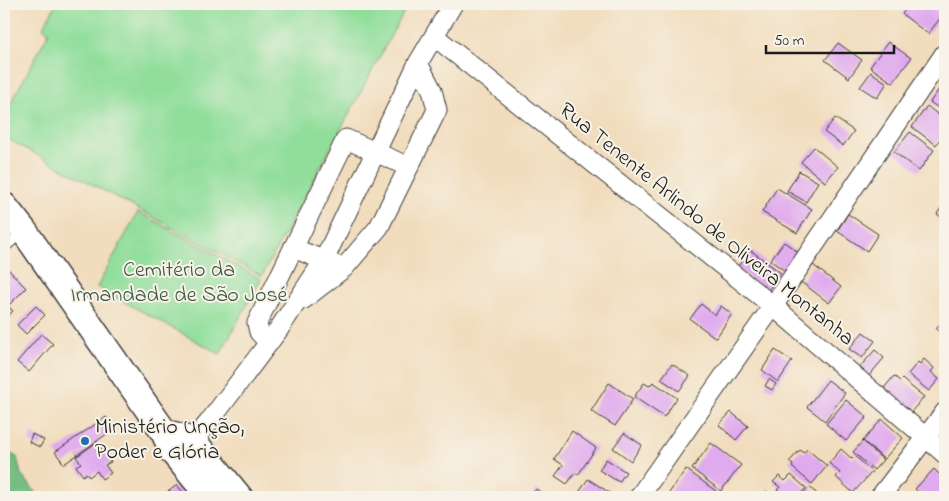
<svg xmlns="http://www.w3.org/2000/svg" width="949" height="501" font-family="'Indie Flower',sans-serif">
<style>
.green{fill:#91de9b;stroke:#567d5c}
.forest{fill:#74bd83;stroke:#486c50}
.building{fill:#e0aaee}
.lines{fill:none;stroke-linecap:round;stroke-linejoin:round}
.service-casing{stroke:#3c3934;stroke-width:11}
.minor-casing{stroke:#3c3934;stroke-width:21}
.secondary-casing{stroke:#3c3934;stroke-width:29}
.service{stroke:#fff;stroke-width:9}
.minor{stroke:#fff;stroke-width:19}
.secondary{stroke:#fff;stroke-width:26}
.poi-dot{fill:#1f6fb2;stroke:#f7f3e8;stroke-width:2}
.labels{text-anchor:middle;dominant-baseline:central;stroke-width:4;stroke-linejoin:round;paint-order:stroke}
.street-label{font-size:22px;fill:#1c1c1c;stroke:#f7f3e8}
.park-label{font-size:22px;fill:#3f5642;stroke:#f7f3e8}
.poi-label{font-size:22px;fill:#1c1c1c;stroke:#f7f3e8;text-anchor:start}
</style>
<rect width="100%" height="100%" fill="#f7f3e8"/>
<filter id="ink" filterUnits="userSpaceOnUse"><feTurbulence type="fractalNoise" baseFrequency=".02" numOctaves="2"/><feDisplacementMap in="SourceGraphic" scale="10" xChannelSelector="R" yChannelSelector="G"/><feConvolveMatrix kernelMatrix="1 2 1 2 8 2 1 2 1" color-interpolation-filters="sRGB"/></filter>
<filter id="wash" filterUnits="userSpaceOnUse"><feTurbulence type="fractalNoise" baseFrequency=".0096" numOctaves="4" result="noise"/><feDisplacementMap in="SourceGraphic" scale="20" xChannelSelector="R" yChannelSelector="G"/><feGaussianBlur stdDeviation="1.12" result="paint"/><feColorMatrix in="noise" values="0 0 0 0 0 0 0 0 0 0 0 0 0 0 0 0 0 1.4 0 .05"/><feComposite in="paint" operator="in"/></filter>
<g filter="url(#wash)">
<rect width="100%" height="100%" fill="#f1ddbd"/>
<path class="green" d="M56,4H408L262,276L4,137V116L49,32L43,28Z
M138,212L261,279L220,354L97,287Z"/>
<path class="forest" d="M4,450L17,457L21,474L40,497H4Z"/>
<g id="blocks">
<path class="building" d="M910,4H943L945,6V12L928,34L902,14Z
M888,42L911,58L893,83L870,67Z
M838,43L862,60L849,78L825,60Z
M871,72L887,83L877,98L860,87Z
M945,81V113L930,102Z
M927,106L945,120V132L936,145L912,127Z
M835,118L854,131L843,146L824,132Z
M910,132L934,150L919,171L894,152Z
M814,147L838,167L825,182L801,162Z
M799,171L818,182L806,202L787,191Z
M777,188L812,209L797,233L762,212Z
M945,202V220L937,214Z
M848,214L878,234L867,251L837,231Z
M784,242L798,252L785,271L770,260Z
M750,250L781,273L767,292L736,269Z
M4,265L26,288L8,306L13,311L4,320Z
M813,265L841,287L829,303L801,282Z
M701,304L715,315L721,306L732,314L716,338L690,319Z
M36,306L45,315L26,334L17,325Z
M945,318V336L936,329Z
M863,332L875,341L862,358L849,349Z
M41,334L53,344L29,372L17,362Z
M775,350L792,361L778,382L762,370Z
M875,350L884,358L868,377L858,369Z
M924,359L934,368L931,372L939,379L929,391L908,374L918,362L920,364Z
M672,364L690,376L679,391L661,379Z
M894,376L900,381L902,379L924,397L910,413L884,388Z
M769,379L776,384L772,390L765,386Z
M828,380L845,393L825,421L807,407Z
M653,382L677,398L664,417L634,397L644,383L649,386Z
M609,383L633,399L615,426L591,411Z
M846,400L867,417L846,441L826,424Z
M731,412L748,426L736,440L719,425Z
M106,417L114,429L64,464L55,452Z
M882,419L903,438L884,459L863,441Z
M572,431L596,448L578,475L575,473L567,484L555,476L563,465L554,459Z
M624,433L642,445L631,461L613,448Z
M32,434L44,440L40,447L29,442Z
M863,441L883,460L874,470L853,452Z
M97,442L111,462L105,465L111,473L102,479L97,471L89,477L86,473L83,476L76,466L81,463L76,457Z
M711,443L741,465L721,491L692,469Z
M807,449L827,466L812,484L792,467L793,465L789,462L800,450L804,453Z
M841,449L852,459L855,456L872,472L853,493L836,477L840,473L829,463Z
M606,459L626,472L619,482L599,470Z
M686,469L717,492L713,497H675L669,493Z
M934,469L945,480L941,485L945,489V497H924L915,489Z
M791,475L806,488L797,497H786L777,490L780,487L773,482L779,476L785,481Z
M588,479L613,495L611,497H576Z
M177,485L187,497H161Z
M809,487L821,497H800Z
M536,489L548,497H530Z
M766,491L774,497H761Z"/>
</g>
</g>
<g filter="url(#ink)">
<use href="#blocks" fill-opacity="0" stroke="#3c3934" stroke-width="1"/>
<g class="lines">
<defs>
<path id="service" d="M4,248L23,232"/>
<path id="minor" d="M434,36L773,306L945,454
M293,248L336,265
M304,299L344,268L379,227L437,110L432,90L418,63
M269,343L259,332L257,323L346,139L409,167
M181,447L193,441L209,422L279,329L324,260L418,63L453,4
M639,497L773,306L945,53
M880,497L945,412"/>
<path id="secondary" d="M4,206L24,231L164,432L173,452L210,497
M164,432L193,441L239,497"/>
</defs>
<use href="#service" class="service-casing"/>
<use href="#minor" class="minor-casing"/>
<use href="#secondary" class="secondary-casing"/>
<use href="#service" class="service"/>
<use href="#minor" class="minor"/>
<use href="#secondary" class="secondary"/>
</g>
</g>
<circle class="poi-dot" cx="85" cy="441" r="5"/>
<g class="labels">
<g class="street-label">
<text transform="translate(706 225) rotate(39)">Rua Tenente Arlindo de Oliveira Montanha</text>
</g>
<g class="park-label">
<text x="179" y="271">Cemitério da<tspan x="179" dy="25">Irmandade de São José</tspan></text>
</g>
<g class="poi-label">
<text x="95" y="428">Ministério Unção,<tspan x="95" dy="25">Poder e Glória</tspan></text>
</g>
</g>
<rect width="949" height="501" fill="none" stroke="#f7f3e8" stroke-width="20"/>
<path d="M766 45v8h128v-8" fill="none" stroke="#1c1c1c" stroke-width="2.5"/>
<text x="774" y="45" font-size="15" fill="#1c1c1c" stroke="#f7f3e8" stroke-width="4" paint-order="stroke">50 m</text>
</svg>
